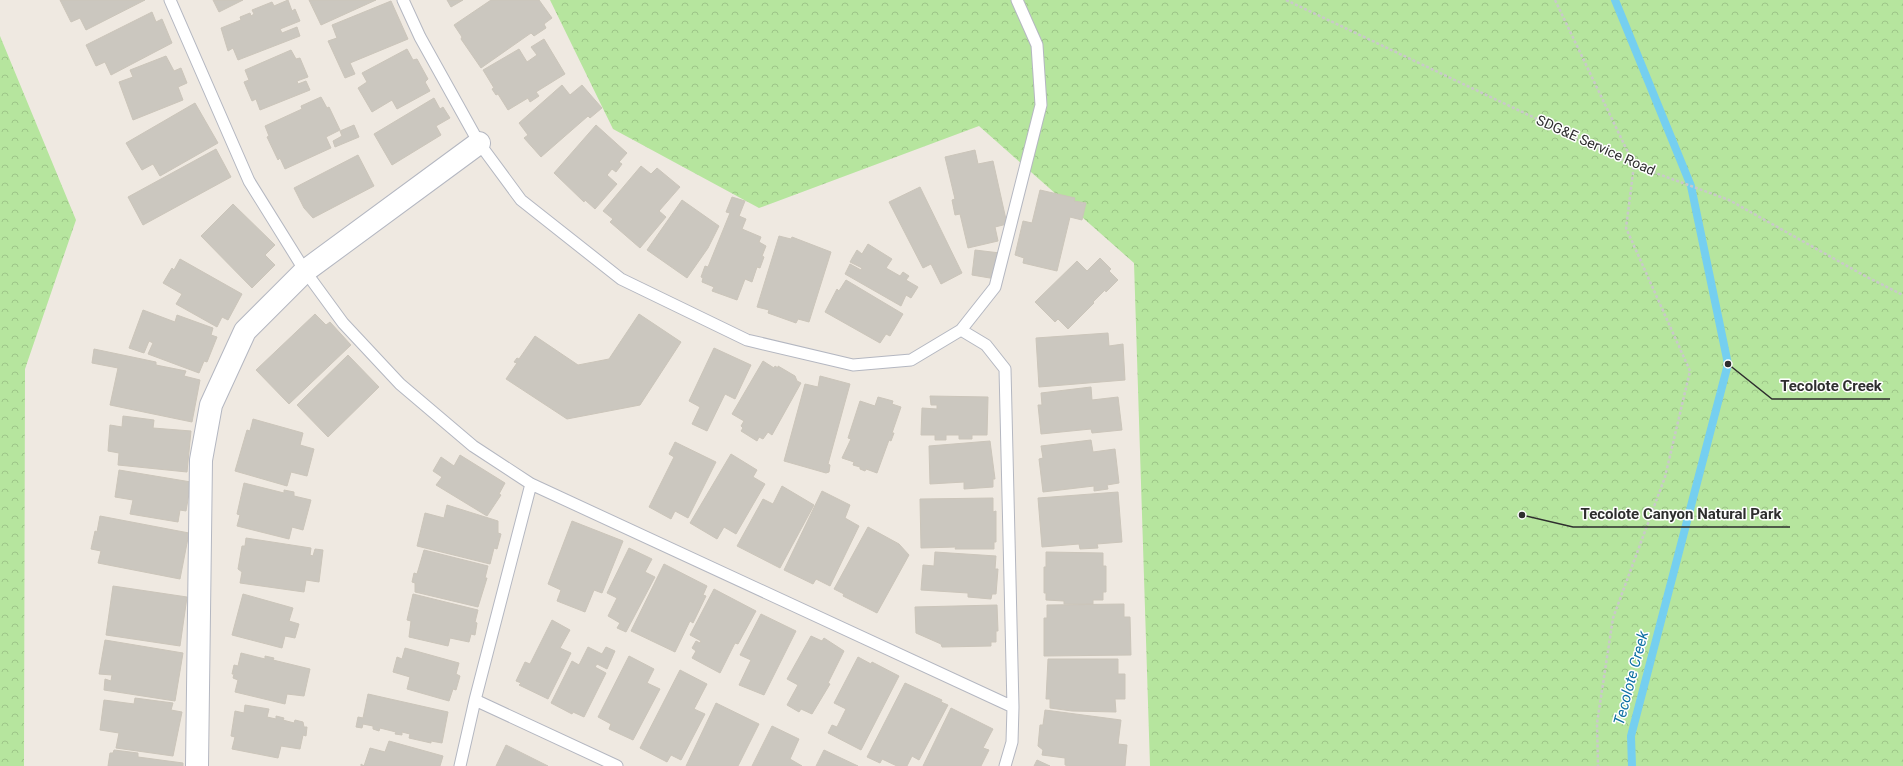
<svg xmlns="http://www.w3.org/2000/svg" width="1903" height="766" font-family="Roboto,sans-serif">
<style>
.forest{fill:url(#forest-crowns)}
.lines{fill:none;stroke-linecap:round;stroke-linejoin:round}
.stream{stroke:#75cff0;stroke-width:8}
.building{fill:#cbc7bf;stroke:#cbc5ba}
.lane-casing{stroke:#b4b7c1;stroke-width:13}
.street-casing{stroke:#b4b7c1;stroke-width:24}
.path{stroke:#c9c9c9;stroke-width:2.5;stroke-dasharray:3 2;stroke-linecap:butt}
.lane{stroke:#fff;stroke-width:11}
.street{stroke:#fff;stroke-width:22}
.labels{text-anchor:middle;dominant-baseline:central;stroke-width:3;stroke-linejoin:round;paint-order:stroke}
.street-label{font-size:14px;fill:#2e2e2e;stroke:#fff}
.water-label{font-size:15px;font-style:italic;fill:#0d6fa3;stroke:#fff}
.leader{fill:none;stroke:#2e2e2e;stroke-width:1.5}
.callout-dot{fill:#2e2e2e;stroke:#fff;stroke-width:1.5}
.callout-label{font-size:15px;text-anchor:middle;font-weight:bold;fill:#2e2e2e;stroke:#fff;stroke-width:3;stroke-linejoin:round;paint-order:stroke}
</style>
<defs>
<pattern id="forest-crowns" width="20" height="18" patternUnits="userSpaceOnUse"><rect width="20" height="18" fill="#b6e59e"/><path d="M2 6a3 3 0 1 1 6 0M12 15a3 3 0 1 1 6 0" fill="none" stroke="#9dc588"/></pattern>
</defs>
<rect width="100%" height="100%" fill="#efe9e1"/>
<path class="forest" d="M550,0H1903V766H1150L1134,263L979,126L759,208L613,129Z
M0,36L76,220L25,369L24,766H0Z"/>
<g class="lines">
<path class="stream" d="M1615,0L1691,186L1728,364L1631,736L1632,766"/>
</g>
<path class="building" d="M60,0H145L86,30L80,18L71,22Z
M213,0H243L219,12Z
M288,0L292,11L295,9L300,21L280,29L282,33L297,27L300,36L238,60L233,48L228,51L221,28L241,20L240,17L250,13L251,16L254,14L252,10L272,2L274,6Z
M309,0H376L321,25Z
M447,0H463L451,7Z
M491,0H539L552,18L544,24L546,28L534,36L531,33L481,68L461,39L462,37L454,25Z
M391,1L408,39L350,63L355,74L345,78L328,41L337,38L332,25Z
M152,12L156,22L162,19L172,43L111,75L105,62L96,66L86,45Z
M544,39L565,74L536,92L539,96L530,102L528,98L508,110L498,94L496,95L492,89L494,88L483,70L519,49L527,62L537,55L531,47Z
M407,49L413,60L417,59L428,79L425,82L430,91L397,109L392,100L372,112L358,88L367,82L362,73Z
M291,50L296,59L300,58L308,77L297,81L298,84L306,81L310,90L260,110L256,99L252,101L244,82L249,80L245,70Z
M166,56L174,71L181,68L187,83L178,87L183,100L133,120L119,82L133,77L130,70Z
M562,85L570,95L582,85L602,108L590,118L588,116L541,157L524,138L528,135L519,123Z
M321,97L327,108L329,107L340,130L326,137L331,148L285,169L280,158L278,160L267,137L269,136L265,126L302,109L301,106Z
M434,98L440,109L443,107L450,118L436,126L441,135L392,165L374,134Z
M195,103L218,143L160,176L153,164L142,170L126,143Z
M354,125L359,137L335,147L333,141L342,136L340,131Z
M596,125L627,153L619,162L622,164L616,172L612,169L607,175L617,184L595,209L585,200L584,202L554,173Z
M216,149L231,177L143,225L128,197Z
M975,150L978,164L993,161L1007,224L995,227L998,241L968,248L960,214L955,215L952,200L955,199L945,157Z
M358,155L374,186L313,218L304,208L294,188Z
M641,166L651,174L657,168L680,187L659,211L666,217L640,248L610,222L613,219L603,211Z
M920,187L962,273L941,284L931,264L923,268L889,202Z
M1040,190L1075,198L1074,201L1086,203L1082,220L1070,217L1057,271L1023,263L1024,258L1015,255L1023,221L1032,223Z
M732,197L745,201L739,216L746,219L742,229L761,237L759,242L766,246L762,256L764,257L760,268L757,267L752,282L745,279L737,300L712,291L714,287L702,282L703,278L701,277L705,266L708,267L730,213L726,212Z
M682,200L719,226L708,248L687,278L647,250Z
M233,204L275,245L265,255L275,265L252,288L201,236Z
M779,236L791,239L792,237L831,252L809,322L798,319L796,323L768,313L769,310L757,307Z
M868,244L892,259L886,268L900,276L903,272L909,276L906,280L918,287L911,298L906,295L901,306L845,274L850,264L861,270L862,268L850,262L857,250L862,254Z
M975,250L1000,253L996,279L972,275Z
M1100,258L1111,269L1109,271L1118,280L1106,292L1105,290L1093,302L1094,303L1068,329L1058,319L1055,322L1035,302L1077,261L1087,271Z
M180,259L242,294L228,320L222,317L217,327L176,304L182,294L163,283L172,268L174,270Z
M846,280L903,314L890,336L886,334L880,343L825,312L837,289L839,291Z
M143,310L175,322L177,315L213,328L211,335L217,337L207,362L204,361L199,373L148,354L153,343L149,341L144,353L129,348Z
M315,314L326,325L330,322L351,345L289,404L256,370Z
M639,314L681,342L640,405L567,419L506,379L517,363L514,362L517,358L519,359L535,336L578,365L609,359Z
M1108,333L1109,346L1123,344L1125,380L1039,387L1036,338Z
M714,348L751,365L735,399L725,394L707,431L692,424L700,407L689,401Z
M94,349L156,362V365L186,371L184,376L200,380L192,422L110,405L118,368L92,363Z
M348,355L379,387L328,437L297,405Z
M763,361L774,368L775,366L778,368V366L795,376L797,381L801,383L772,435L768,432L763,439L759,437L757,441L741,431L743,428L741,426L744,421L732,414Z
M820,376L850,384L828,464L830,465L829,472L826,473L784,461L805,384L818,387Z
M1091,387L1092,400L1118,397L1122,430L1092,433L1091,429L1041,434L1038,405H1042L1041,393Z
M930,396L988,397L987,435H972V439H959V435H946V440H935V435H921L922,408L937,409V405H931Z
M878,397L893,401L892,404L901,407L892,433H894L891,441L889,440L877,473L866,469L865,471L860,469V467L853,465L854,462L842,458L851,439L848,438L860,401L875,406Z
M123,416L154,420L153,428L191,431L187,472L118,465L119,453L108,451L110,425L122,427Z
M253,419L303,433L300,445L314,449L307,476L291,472L287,486L235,471L247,430L250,431Z
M1091,440L1093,452L1115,449L1119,483L1107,485L1108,489L1094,491V486L1043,492L1039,459L1043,458L1041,446Z
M990,441L995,479H993V487L964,489V482L930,484L929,446Z
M675,442L716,462L688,518L675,511L671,519L649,507L674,457L669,454Z
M731,454L757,470L753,477L765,484L736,534L724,527L717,539L690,523Z
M460,455L505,483L499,494L501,495L487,516L436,485L442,477L433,471L441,457L454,466Z
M119,470L191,482L186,511L180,510L178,522L130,514L133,500L115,497Z
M244,483L284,493V490L294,492V496L311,500L303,530L292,527L289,539L237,526L240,515L237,514Z
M782,486L814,505L780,568L737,546L763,499L773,504Z
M822,491L850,505L845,518L859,526L830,586L816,579L813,584L784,570Z
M1118,492L1122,542L1097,544L1098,548L1080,549L1079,544L1042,547L1038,498Z
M993,498V512L996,511V542H994V549H955L956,547L921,548L920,499Z
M447,505L498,521V533L501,534L497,549L494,548L490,564L417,546L425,513L444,518Z
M100,516L189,533L180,579L98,563L101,551L91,549L95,531L97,532Z
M572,521L623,541L602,593L594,590L585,612L557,601L561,590L548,584Z
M868,527L899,544L909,555L877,613L843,596L844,594L834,589Z
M246,538L311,548L310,555L313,556L315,549L323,550L319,582L306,580L304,592L240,583L242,572L238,569L242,546H245Z
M629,548L652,559L645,572L655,577L626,632L617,628L620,623L608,616L617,598L607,593Z
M424,550L488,566L485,578H487L478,607L415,592V583L412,582L414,573L417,574Z
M935,552L996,556L995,569H998L996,594H992L991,599L968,597V593L921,590L923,565L934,566Z
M1046,552L1103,553V566H1106V592H1103V600H1093V604H1064V601L1046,600V593H1044V567H1046Z
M664,564L707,586L703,595L706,596L693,623L690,621L675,652L631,631Z
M113,586L187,597L180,646L106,635Z
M714,589L756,611L738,644L735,643L720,673L692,658L696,651L692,648L696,641L700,643L701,641L690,635Z
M243,594L293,608L289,621L299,624L295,638L285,636L282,648L232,635Z
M413,594L478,610L475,622L477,623L475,635L471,634L469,642L450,638L448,646L409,637L411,621L407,620Z
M1124,604V617H1130L1131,655L1044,656V618H1047V605Z
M997,605L998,631H996V642H991V646L942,647L941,644L916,633L915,607Z
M761,614L796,631L764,695L739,685L751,660L740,655Z
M552,620L570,630L560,648L571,653L548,699L519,685L521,683L516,681L525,662L530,664Z
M811,636L822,641L824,638L844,651L828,683L830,684L812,714L801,709L799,712L787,705L798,685L787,679Z
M105,640L183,653L175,701L104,690L105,679L111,681L112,675L99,674Z
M588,647L602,654L606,647L615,651L607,669L597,664L595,667L606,673L584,717L573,712L572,714L551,703L572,661L579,665Z
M405,648L459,663L456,674L460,676L456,690L453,689L449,701L407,689L410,677L393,672L397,657L402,659Z
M241,653L265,659V656L274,658L273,660L310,669L304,696L287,694L285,704L235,692L238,680L233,678L234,674H232L234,665L238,666Z
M629,656L654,669L647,683L660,689L633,740L609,729L611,724L598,717Z
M858,657L871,664L872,662L899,676L861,750L828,733L832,725L837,727L846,709L834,703Z
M1048,659H1118V674H1125V699H1115L1116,712L1072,711L1050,708V699H1046Z
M680,670L707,684L694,709L705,714L681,760L671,755L667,762L640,748Z
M905,683L942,700L941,702L948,705L919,760L912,756L907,766H897L882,759L880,763L867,757Z
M368,694L448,712L442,743L431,741V743L409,738L410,734L402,732V735L395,734L396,732L380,728L379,731L373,729V726L363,724L362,728L356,727L358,717L363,718Z
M135,698L173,703L171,710L182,712L173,756L116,748L119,733L100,730L104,700L134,704Z
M716,703L759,724L738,766H686Z
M245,705L269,709L267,717L276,719V716L284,718L283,720L294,723L295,720L303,722L304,727H307L306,736L303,735L300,749L281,746L278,758L232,749L235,737L231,736L235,711L244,713Z
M951,708L993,729L983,748L989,750L981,766H923Z
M1045,710L1121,720L1118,744L1127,745L1125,766H1069L1065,765V758L1042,755L1043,750L1038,746L1040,725H1043Z
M772,726L799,739L790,759L802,766H752Z
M389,741L443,756L440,766H361V764L364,766L370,748L385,752Z
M506,745L548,766H496Z
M114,750L138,753V757L183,763V766H108L110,753H113Z
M824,750L858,766H816Z
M1037,760L1050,766H1034Z"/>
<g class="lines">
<defs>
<path id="lane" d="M170,0L249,181L305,271L343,323L400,384L473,446L531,484L1013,707
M403,0L420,37L479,143L521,200L621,279L747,340L853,365L911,360L961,330L986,345L1005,369L1013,707L1012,742L1005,766
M961,330L995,287L1041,105L1037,45L1017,0
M475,700L617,766
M460,766L475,700L531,484"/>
<path id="street" d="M197,766L201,460L211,405L245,331L305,271L479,143"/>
</defs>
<use href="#lane" class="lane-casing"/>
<use href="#street" class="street-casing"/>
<path class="path" d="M1286,0L1634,165L1729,200L1865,276L1903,295
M1555,0L1634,165L1626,228L1690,371L1665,477L1613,618L1597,723L1598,766"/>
<use href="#lane" class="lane"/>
<use href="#street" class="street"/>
</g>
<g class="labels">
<g class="street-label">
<text transform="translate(1596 145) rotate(24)">SDG&amp;E Service Road</text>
</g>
<g class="water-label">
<text transform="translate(1631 678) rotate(-75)">Tecolote Creek</text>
</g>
</g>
<path class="leader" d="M1728 364L1772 399H1890M1522 515L1573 527H1790"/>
<g class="callout-dot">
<circle cx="1728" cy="364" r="4"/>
<circle cx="1522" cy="515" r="4"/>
</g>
<g class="callout-label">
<text x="1831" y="391">Tecolote Creek</text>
<text x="1681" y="519">Tecolote Canyon Natural Park</text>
</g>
</svg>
